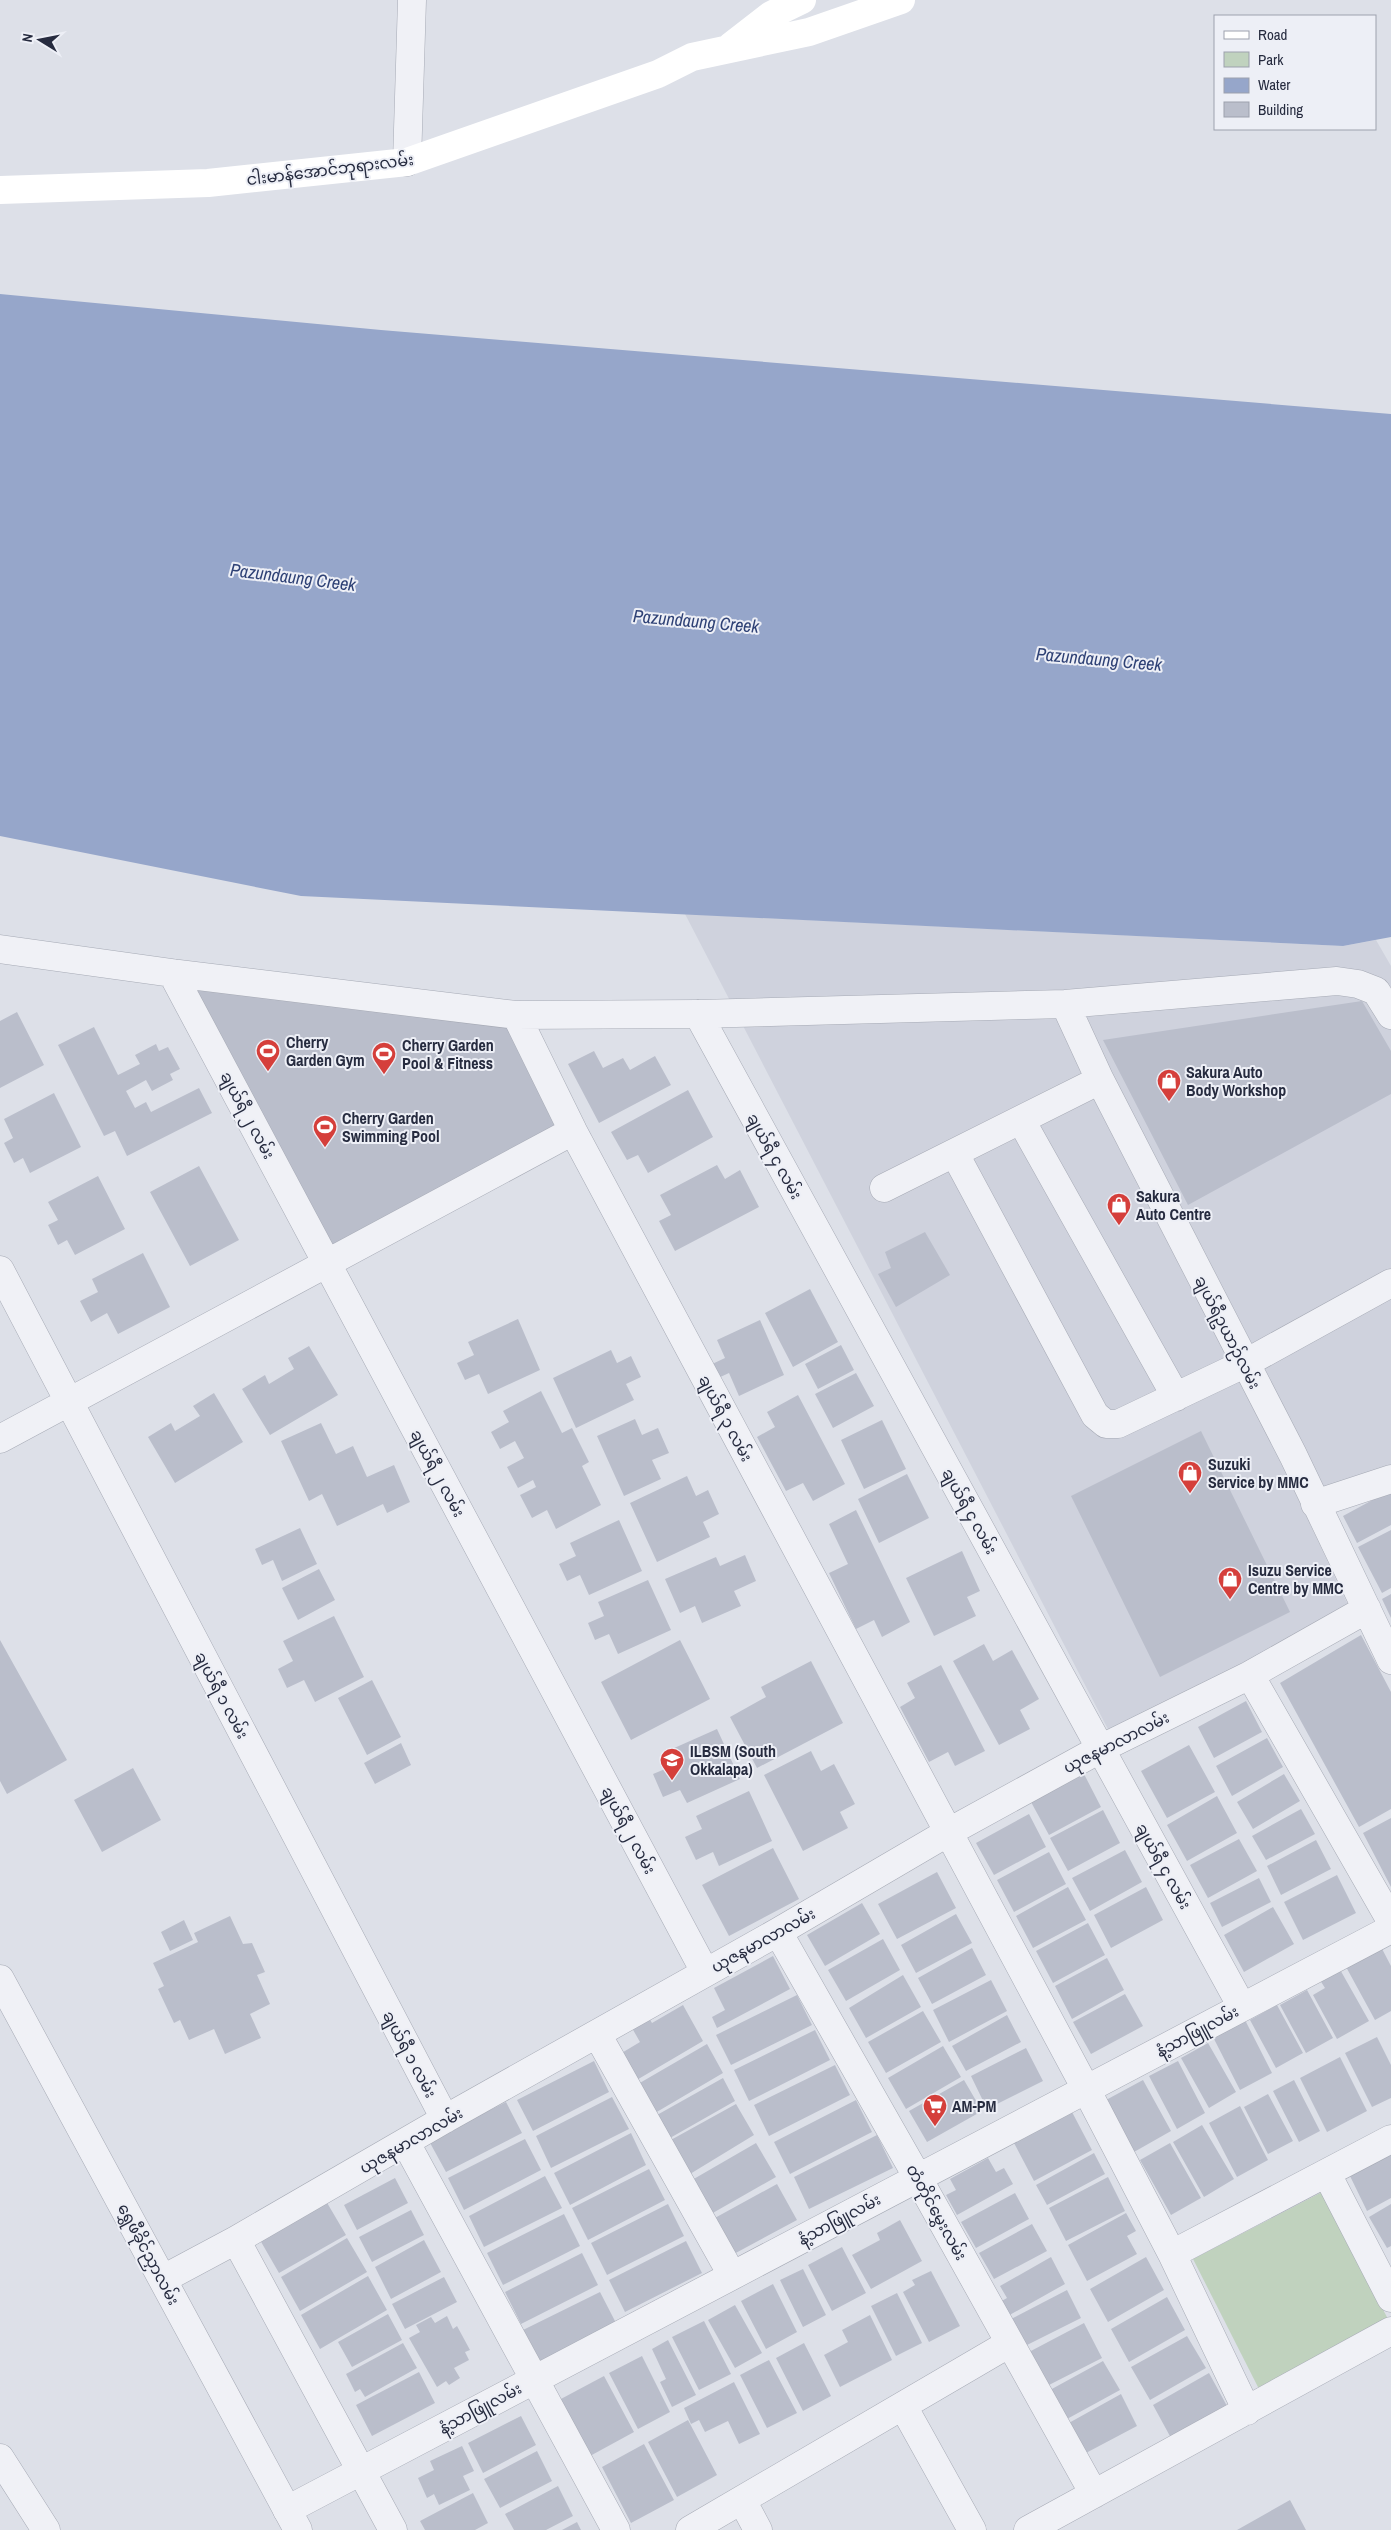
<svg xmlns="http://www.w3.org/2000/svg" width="1391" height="2530" font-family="'Archivo Narrow','Noto Sans Myanmar',sans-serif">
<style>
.built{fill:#cfd2dd}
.green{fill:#c0d2be}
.water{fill:#96a6ca}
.building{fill:#babecb}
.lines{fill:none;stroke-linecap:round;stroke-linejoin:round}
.minor-casing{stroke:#a6aab5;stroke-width:29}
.tertiary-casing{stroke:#a6aab5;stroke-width:29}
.minor{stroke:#f0f1f6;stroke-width:28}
.tertiary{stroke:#f0f1f6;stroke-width:28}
.secondary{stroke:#fff;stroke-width:28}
.labels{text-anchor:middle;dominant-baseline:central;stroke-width:4;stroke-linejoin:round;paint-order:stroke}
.street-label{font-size:16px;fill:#262b3f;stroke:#edeff6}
.poi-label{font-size:16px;font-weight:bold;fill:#262b3f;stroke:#edeff6;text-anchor:start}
.water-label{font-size:18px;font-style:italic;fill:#2e4175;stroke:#edeff6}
</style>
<rect width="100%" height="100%" fill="#dde0e8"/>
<path class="built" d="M685,914L1343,946L1376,940L1391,966V1486L1310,1524L1349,1607L1111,1735Z"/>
<path class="green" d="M1322,2192L1389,2321L1259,2389L1193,2259Z"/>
<path class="water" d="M0,294L381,330L1391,414V937L1343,946L301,896L0,836Z"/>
<path class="building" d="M183,981L506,1021L563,1128L328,1255Z
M1362,1001L1391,1051V1094L1188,1205L1103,1040Z
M17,1012L44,1065L0,1088V1021Z
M94,1027L118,1075L140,1064L135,1055L156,1044L159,1051L168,1047L180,1069L170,1074L173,1080L152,1091L146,1080L126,1091L135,1108L146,1102L151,1112L199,1088L212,1113L127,1156L115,1131L104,1136L58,1045Z
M594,1051L603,1068L623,1058L630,1070L655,1056L671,1085L599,1123L568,1064Z
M688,1090L713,1137L648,1173L638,1155L627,1160L611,1132Z
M54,1093L81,1147L30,1173L23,1158L14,1163L4,1143L13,1138L4,1119Z
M717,1165L725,1179L740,1170L759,1207L675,1251L659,1221L671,1215L660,1195Z
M199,1166L239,1240L190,1266L150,1192Z
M98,1176L125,1229L75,1255L67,1240L58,1245L48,1225L58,1220L48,1202Z
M925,1232L950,1275L896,1307L878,1274L891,1268L885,1252Z
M143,1253L170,1307L118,1334L107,1313L91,1322L80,1301L98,1292L92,1279Z
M810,1289L838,1342L793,1367L765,1313Z
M518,1319L540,1370L488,1394L479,1374L465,1380L457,1363L474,1355L468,1342Z
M760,1320L784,1375L739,1396L729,1373L716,1379L710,1365L725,1358L717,1340Z
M841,1345L854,1370L818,1389L805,1364Z
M309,1346L338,1395L270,1435L242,1389L265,1375L269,1384L294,1369L288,1358Z
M611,1350L617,1363L631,1356L641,1377L626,1384L634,1400L576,1428L553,1378Z
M856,1373L874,1406L833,1428L815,1394Z
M541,1391L562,1433L572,1428L589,1462L582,1466L601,1505L556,1529L547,1510L532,1518L520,1495L536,1487L533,1480L518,1488L507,1467L524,1458L515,1441L500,1449L491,1432L509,1422L503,1411Z
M214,1393L243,1442L175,1483L148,1437L171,1423L175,1431L200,1416L193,1406Z
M798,1395L845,1484L813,1501L803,1483L786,1491L757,1437L775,1427L767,1412Z
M635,1419L642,1435L658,1428L669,1453L652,1460L661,1479L624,1496L597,1436Z
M882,1420L906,1469L864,1489L841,1440Z
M321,1423L336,1454L353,1446L367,1477L394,1465L410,1502L387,1513L383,1504L337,1526L322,1494L309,1501L281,1441Z
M1201,1431L1290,1612L1160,1677L1071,1496Z
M907,1474L929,1518L879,1543L858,1499Z
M687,1476L696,1496L708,1490L719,1514L703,1522L710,1537L657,1562L630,1503Z
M1391,1490V1525L1357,1543L1343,1516Z
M856,1510L910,1622L882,1637L874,1620L856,1629L829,1573L848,1564L829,1524Z
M619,1520L642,1571L589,1595L580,1575L567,1581L559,1564L576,1556L570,1543Z
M300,1528L317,1564L282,1581L273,1560L262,1565L255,1549Z
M1391,1530V1588L1382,1593L1358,1547Z
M962,1551L980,1591L967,1597L976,1616L934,1636L906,1578Z
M745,1555L756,1581L734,1591L741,1606L702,1623L695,1606L680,1613L665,1579L716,1557L720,1566Z
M319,1569L335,1600L298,1620L282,1588Z
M648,1580L671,1630L618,1654L609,1634L595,1640L588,1623L604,1616L598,1602Z
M1391,1594V1618L1382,1599Z
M334,1616L364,1677L315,1702L304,1680L287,1688L278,1669L293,1661L283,1641Z
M1361,1635L1391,1692V1809L1359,1827L1280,1683Z
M0,1640L67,1760L7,1794L0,1781Z
M680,1640L710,1699L631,1740L601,1682Z
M984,1644L993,1661L1012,1650L1039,1699L1020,1710L1030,1729L999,1745L953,1661Z
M811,1661L843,1723L757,1768L730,1717L766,1697L761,1687Z
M941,1665L985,1751L955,1766L948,1752L929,1762L900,1707L915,1698L907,1683Z
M372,1680L401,1737L367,1755L338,1698Z
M1246,1701L1262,1732L1214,1758L1198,1727Z
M717,1729L740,1779L687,1803L680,1790L663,1797L653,1774L670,1767L663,1753Z
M1267,1738L1283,1767L1232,1796L1216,1766Z
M401,1743L411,1765L375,1784L364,1763Z
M1189,1745L1215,1792L1167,1818L1141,1771Z
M811,1751L821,1771L834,1764L855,1804L840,1812L848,1828L803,1851L764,1775Z
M133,1768L161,1820L102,1852L74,1800Z
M1084,1774L1101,1807L1049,1835L1031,1802Z
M1284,1774L1300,1801L1253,1829L1237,1802Z
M749,1791L772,1841L719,1866L713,1852L696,1860L685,1837L702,1829L696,1816Z
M1217,1796L1237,1833L1187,1861L1167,1825Z
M1301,1809L1315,1834L1266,1860L1252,1836Z
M1103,1810L1120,1843L1068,1871L1050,1838Z
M1029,1814L1046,1847L994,1875L976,1843Z
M1391,1818V1887L1363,1833Z
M1239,1839L1257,1871L1208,1898L1190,1865Z
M1316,1840L1331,1869L1281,1895L1267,1866Z
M773,1848L799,1899L729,1936L702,1885Z
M1125,1850L1142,1882L1090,1911L1072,1878Z
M1049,1852L1066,1884L1014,1912L997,1880Z
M937,1872L956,1908L897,1939L878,1904Z
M1337,1875L1356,1913L1303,1940L1284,1902Z
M1259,1878L1271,1902L1222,1927L1210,1903Z
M1068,1887L1086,1920L1033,1948L1016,1916Z
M1146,1887L1163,1920L1111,1948L1094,1915Z
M862,1903L880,1934L825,1966L807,1935Z
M1273,1907L1294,1944L1244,1972L1224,1935Z
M956,1914L972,1943L916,1973L901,1945Z
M230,1916L243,1944L252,1943L265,1972L257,1975L270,2004L250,2014L261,2038L225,2054L214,2029L189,2040L180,2020L174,2023L158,1989L164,1986L153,1963L198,1942L194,1933Z
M184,1920L193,1940L170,1951L161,1932Z
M1088,1923L1105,1955L1053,1983L1036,1951Z
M883,1939L900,1970L846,2001L828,1970Z
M1380,1945L1391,1966V2011L1375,2020L1345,1965Z
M972,1948L986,1975L932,2004L918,1978Z
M773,1956L790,1989L717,2028L712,2017L725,2010L714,1988Z
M1107,1958L1124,1990L1072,2019L1055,1986Z
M1338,1966L1369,2021L1337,2039L1313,1995L1325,1988L1318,1977Z
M903,1975L921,2007L866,2038L849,2008Z
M991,1980L1007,2011L949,2042L933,2010Z
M1307,1990L1333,2038L1306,2053L1280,2005Z
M1125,1994L1143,2026L1091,2054L1073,2022Z
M797,1995L812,2025L731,2065L716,2035Z
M683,2005L703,2041L635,2081L620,2054L640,2042L632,2028L649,2018L652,2023Z
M1277,2005L1303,2053L1276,2068L1250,2020Z
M923,2011L941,2042L886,2073L868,2042Z
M1007,2015L1021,2042L966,2071L952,2046Z
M1245,2020L1272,2073L1240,2090L1213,2037Z
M815,2030L830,2060L749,2101L734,2070Z
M1377,2037L1391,2065V2098L1372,2107L1345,2053Z
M1208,2043L1236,2092L1209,2108L1181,2058Z
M707,2044L723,2073L655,2113L638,2084Z
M943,2046L961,2077L906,2109L888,2078Z
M1026,2048L1043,2081L987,2109L971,2076Z
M1340,2057L1367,2111L1327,2132L1300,2078Z
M594,2061L609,2092L533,2131L517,2100Z
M1178,2061L1205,2113L1177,2129L1149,2076Z
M835,2065L850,2095L769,2136L754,2105Z
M723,2078L735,2101L670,2138L657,2115Z
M964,2080L982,2111L927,2142L909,2111Z
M1143,2080L1171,2131L1134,2152L1106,2100Z
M1294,2080L1320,2131L1299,2142L1273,2091Z
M1268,2094L1293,2141L1268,2154L1244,2107Z
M612,2097L629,2129L551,2168L536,2136Z
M856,2100L872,2132L790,2174L774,2142Z
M506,2102L522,2133L446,2172L429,2141Z
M736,2104L754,2135L690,2174L669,2141Z
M1240,2106L1268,2160L1237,2177L1209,2123Z
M1072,2112L1092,2150L1034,2181L1014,2143Z
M1202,2125L1234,2179L1204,2197L1173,2142Z
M631,2133L646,2165L570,2205L554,2173Z
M877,2135L893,2168L809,2209L794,2177Z
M525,2139L541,2170L464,2210L448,2178Z
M756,2143L776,2177L711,2214L692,2180Z
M1170,2143L1201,2198L1171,2215L1140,2160Z
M1094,2153L1105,2174L1047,2205L1036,2185Z
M1391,2154V2198L1367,2211L1350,2176Z
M988,2158L996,2172L1004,2168L1013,2184L957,2215L946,2195L956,2190L950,2179Z
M649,2169L665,2200L588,2240L572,2208Z
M545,2176L562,2208L484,2247L469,2216Z
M1108,2177L1125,2211L1066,2241L1049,2208Z
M395,2178L408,2203L357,2230L344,2205Z
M777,2184L797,2220L732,2255L713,2219Z
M1015,2193L1029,2219L976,2248L961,2222Z
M326,2201L346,2235L279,2273L260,2240Z
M668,2204L684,2236L607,2275L591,2243Z
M1391,2204V2246L1387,2248L1369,2217Z
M411,2210L424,2235L372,2262L359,2237Z
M1126,2213L1136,2231L1127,2236L1137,2254L1087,2281L1068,2245Z
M564,2214L580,2246L503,2285L487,2253Z
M900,2220L922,2261L871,2289L852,2255L880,2240L877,2233Z
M1032,2224L1047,2251L994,2279L979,2253Z
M347,2238L367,2272L300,2311L281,2277Z
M424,2240L441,2272L391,2299L375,2267Z
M686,2241L702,2273L625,2312L609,2280Z
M842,2247L866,2293L832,2311L808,2265Z
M582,2253L598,2285L521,2324L505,2292Z
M1051,2257L1065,2284L1006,2317L998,2303L1007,2298L1000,2286Z
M1146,2257L1164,2290L1108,2322L1090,2289Z
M803,2269L826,2315L803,2327L780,2280Z
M931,2271L960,2326L929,2342L903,2292L915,2285L912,2280Z
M368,2276L387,2310L320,2349L301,2315Z
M444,2277L457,2302L405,2329L392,2304Z
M773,2284L797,2332L766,2349L741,2301Z
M1067,2290L1081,2318L1025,2346L1011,2319Z
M600,2292L616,2323L539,2362L523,2330Z
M897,2293L922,2343L896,2356L871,2306Z
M1167,2297L1185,2330L1129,2362L1111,2329Z
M735,2305L762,2353L735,2368L708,2320Z
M388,2314L402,2340L352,2367L338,2342Z
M870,2315L892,2360L840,2387L824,2355L848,2342L842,2330Z
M447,2316L453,2329L457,2326L470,2350L465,2352L469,2360L454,2368L460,2378L449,2385L446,2381L437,2387L409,2338L420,2332L416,2325L431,2317L435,2323Z
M704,2321L731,2374L699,2390L672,2337Z
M1084,2323L1102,2358L1047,2386L1029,2352Z
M1187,2336L1206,2368L1150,2400L1131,2367Z
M668,2340L696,2395L672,2407L660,2382L666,2379L652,2349Z
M403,2343L417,2368L365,2397L360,2389L355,2392L346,2374Z
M804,2343L831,2396L803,2411L776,2358Z
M642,2356L670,2412L638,2429L609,2373Z
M769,2360L797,2413L767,2428L740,2375Z
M1103,2361L1120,2390L1067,2419L1050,2390Z
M419,2372L435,2403L372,2436L356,2405Z
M1209,2373L1227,2406L1171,2438L1153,2405Z
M604,2376L634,2432L590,2456L559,2400Z
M734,2382L760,2434L739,2444L728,2421L705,2432L699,2420L691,2424L684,2408Z
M1121,2394L1137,2426L1084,2454L1067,2424Z
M521,2416L536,2445L483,2473L468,2443Z
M688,2420L717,2475L677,2497L648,2442Z
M644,2444L674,2500L631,2523L602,2467Z
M462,2446L474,2471L463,2476L470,2490L439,2505L434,2494L427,2498L418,2478L434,2470L430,2461Z
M537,2451L552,2481L500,2508L484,2479Z
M558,2486L573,2516L546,2530H514L505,2514Z
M473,2493L488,2523L475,2530H425L420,2521Z
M1290,2500L1306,2530H1237Z
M577,2522L581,2530H562Z"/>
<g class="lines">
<defs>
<path id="minor" d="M407,162L412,0
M0,949L172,973L516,1015L698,1014L1065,1004L1337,981L1358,984L1376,991L1391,1015
M172,973L705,1972
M1065,1004L1100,1080L1293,1455L1391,1660
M698,1014L1242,2007
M516,1015L573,1131L1086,2089L1172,2254L1247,2411
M1021,1120L1176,1397
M955,1154L1095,1415L1106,1424H1118L1244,1364L1391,1283
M884,1188L1100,1080
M0,1270L445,2119
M0,1439L573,1131
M1315,1504L1391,1479
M1250,1675L1391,1921
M778,1932L918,2178L1094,2494
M597,2034L732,2275
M406,2143L616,2530
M1327,2174L1391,2298
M236,2240L393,2530
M1172,2254L1391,2139
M163,2279L236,2240L445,2119L778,1932L947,1833L1100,1749L1250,1675L1367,1609
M903,2406L972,2530
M0,2458L46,2530
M742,2500L758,2530
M287,2510L1391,1929
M690,2530L1010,2343
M1028,2530L1391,2331"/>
<path id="tertiary" d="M0,1979L298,2530"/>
</defs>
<use href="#minor" class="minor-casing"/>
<use href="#tertiary" class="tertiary-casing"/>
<use href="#minor" class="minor"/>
<use href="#tertiary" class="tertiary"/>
<path class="secondary" d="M731,46L771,15L802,0
M0,190L208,183L407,162L658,74L692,57L809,32L901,0"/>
</g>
<defs>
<symbol id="stadium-pin" viewBox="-11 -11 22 30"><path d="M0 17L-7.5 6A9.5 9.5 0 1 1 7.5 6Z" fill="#d53f3b" stroke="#edeff6"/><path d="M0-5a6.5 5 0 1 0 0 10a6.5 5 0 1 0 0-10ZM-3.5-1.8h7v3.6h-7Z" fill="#fff"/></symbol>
<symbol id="shop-pin" viewBox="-11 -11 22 30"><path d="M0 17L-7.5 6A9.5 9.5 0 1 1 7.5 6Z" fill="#d53f3b" stroke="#edeff6"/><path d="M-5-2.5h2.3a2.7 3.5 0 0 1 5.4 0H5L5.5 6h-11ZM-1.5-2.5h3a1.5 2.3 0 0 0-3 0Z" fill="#fff"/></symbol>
<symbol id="school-pin" viewBox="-11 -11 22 30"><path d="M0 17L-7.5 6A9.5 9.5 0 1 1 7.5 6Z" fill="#d53f3b" stroke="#edeff6"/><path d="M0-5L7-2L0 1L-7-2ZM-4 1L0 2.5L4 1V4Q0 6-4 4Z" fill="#fff"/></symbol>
<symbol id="supermarket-pin" viewBox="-11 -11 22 30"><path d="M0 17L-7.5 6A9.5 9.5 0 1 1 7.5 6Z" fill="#d53f3b" stroke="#edeff6"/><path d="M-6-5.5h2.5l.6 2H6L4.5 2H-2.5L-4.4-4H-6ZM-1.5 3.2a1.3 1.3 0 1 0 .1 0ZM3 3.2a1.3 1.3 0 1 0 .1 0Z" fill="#fff"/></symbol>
</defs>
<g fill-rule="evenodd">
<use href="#stadium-pin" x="254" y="1037" width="28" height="38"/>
<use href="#stadium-pin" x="370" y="1040" width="28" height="38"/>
<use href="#shop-pin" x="1155" y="1067" width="28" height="38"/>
<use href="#stadium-pin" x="311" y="1113" width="28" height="38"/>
<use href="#shop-pin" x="1105" y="1191" width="28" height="38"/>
<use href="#shop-pin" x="1176" y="1459" width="28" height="38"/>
<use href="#shop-pin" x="1216" y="1565" width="28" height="38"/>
<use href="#school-pin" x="658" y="1746" width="28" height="38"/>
<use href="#supermarket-pin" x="921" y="2092" width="28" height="38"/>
</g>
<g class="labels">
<g class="street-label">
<text transform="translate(330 169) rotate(-7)">ငါးမာန်အောင်ဘုရားလမ်း</text>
<text transform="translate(248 1115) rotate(62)">ချယ်ရီ ၂ လမ်း</text>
<text transform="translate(775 1156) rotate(61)">ချယ်ရီ ၄ လမ်း</text>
<text transform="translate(1228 1332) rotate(63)">ချယ်ရီဥယာဉ်လမ်း</text>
<text transform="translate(726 1418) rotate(62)">ချယ်ရီ ၃ လမ်း</text>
<text transform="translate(438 1473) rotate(62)">ချယ်ရီ ၂ လမ်း</text>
<text transform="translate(970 1511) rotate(61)">ချယ်ရီ ၄ လမ်း</text>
<text transform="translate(222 1695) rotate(62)">ချယ်ရီ ၁ လမ်း</text>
<text transform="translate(1116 1742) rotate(-27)">ယုဇနမာလာလမ်း</text>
<text transform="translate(629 1830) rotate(62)">ချယ်ရီ ၂ လမ်း</text>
<text transform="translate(1164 1866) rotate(61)">ချယ်ရီ ၄ လမ်း</text>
<text transform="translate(763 1940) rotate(-29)">ယုဇနမာလာလမ်း</text>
<text transform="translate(1197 2031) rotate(-28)">နံ့သာဖြူလမ်း</text>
<text transform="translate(410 2054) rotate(62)">ချယ်ရီ ၁ လမ်း</text>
<text transform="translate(411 2140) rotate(-30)">ယုဇနမာလာလမ်း</text>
<text transform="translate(937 2212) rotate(61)">တံတိုင်မွှေးလမ်း</text>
<text transform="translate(839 2219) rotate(-28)">နံ့သာဖြူလမ်း</text>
<text transform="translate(149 2254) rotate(62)">ရွှေဖီခိုင်ညှာလမ်း</text>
<text transform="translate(480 2408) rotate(-28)">နံ့သာဖြူလမ်း</text>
</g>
<g class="poi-label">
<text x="286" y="1042">Cherry<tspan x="286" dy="18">Garden Gym</tspan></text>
<text x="402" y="1045">Cherry Garden<tspan x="402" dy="18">Pool &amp; Fitness</tspan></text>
<text x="1186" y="1072">Sakura Auto<tspan x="1186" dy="18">Body Workshop</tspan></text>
<text x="342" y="1118">Cherry Garden<tspan x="342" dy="18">Swimming Pool</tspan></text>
<text x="1136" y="1196">Sakura<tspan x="1136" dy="18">Auto Centre</tspan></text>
<text x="1208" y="1464">Suzuki<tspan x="1208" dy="18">Service by MMC</tspan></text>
<text x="1248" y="1570">Isuzu Service<tspan x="1248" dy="18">Centre by MMC</tspan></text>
<text x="690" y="1751">ILBSM (South<tspan x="690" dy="18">Okkalapa)</tspan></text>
<text x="952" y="2106">AM-PM</text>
</g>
<g class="water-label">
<text transform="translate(293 577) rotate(7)">Pazundaung Creek</text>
<text transform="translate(696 621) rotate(5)">Pazundaung Creek</text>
<text transform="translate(1099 659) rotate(5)">Pazundaung Creek</text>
</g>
</g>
<rect x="1214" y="15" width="162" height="115" fill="#edeff6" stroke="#9da1ad"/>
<rect x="1224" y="31" width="25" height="8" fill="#ffffff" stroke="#9da1ad"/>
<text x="1258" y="40" font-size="15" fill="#262b3f">Road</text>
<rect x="1224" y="52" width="25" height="15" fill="#c0d2be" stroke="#9da1ad"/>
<text x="1258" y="65" font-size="15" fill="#262b3f">Park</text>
<rect x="1224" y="78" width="25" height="15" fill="#96a6ca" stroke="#9da1ad"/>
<text x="1258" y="90" font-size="15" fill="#262b3f">Water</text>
<rect x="1224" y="102" width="25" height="15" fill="#babecb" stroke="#9da1ad"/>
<text x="1258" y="115" font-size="15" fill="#262b3f">Building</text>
<g transform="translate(40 40) rotate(280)" stroke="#edeff6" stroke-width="4" paint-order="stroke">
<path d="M0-4L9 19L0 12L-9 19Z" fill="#262b3f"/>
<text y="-8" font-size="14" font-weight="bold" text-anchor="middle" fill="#262b3f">N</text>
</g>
</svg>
